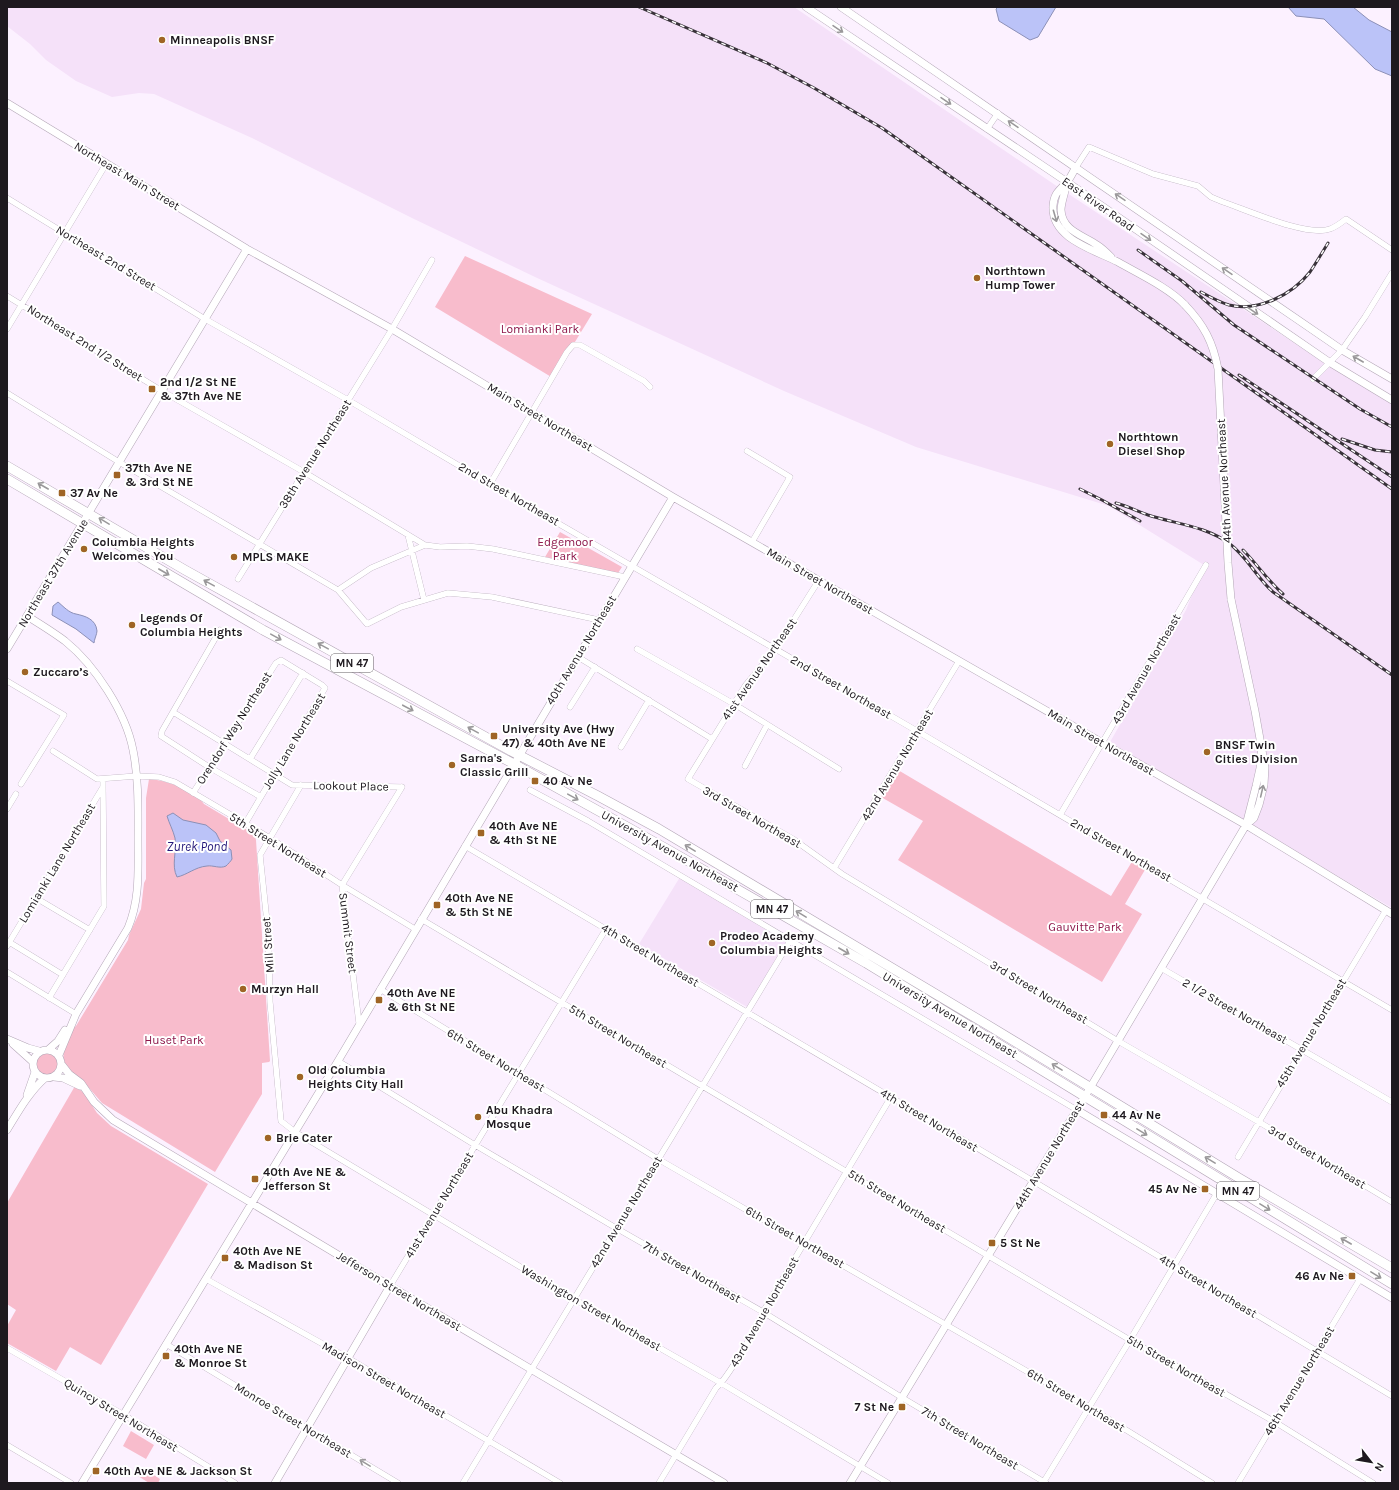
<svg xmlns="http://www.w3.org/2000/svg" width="1399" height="1490" font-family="Karla,sans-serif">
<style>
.built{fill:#f5e1f9}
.green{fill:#f8bccc}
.water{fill:#bbc3f8;stroke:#8c90b7}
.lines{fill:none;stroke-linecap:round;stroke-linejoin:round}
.minor-casing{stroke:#b3a6b6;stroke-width:6}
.tertiary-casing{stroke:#b3a6b6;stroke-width:8}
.primary-casing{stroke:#b3a6b6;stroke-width:10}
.minor{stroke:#fff;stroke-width:5.5}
.tertiary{stroke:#fff;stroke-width:7}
.primary{stroke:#fff;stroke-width:9}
.rail-casing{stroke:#383239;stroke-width:3}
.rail{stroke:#fff;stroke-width:1.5;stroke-dasharray:4.5;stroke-linecap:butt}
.tertiary-bridge-casing{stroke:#b3a6b6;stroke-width:8;stroke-linecap:butt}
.tertiary-bridge{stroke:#fff;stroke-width:7}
.oneway{stroke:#9a989a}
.poi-dot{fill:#9f6525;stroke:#fff;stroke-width:1.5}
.labels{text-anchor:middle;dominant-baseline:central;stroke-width:4;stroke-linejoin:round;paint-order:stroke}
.shield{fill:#fff;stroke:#625e62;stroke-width:1}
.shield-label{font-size:11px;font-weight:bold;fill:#1e191f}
.poi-label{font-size:12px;font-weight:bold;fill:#1e191f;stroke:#fff;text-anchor:start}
.street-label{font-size:12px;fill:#1e191f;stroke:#fff}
.park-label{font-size:12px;fill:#8d174a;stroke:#fff}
.water-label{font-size:13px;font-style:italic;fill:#24187a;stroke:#fff}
</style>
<rect width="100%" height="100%" fill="#fcf1ff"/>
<path class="built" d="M7,7H794L1058,187L1320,360L1392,404V908L1110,742L1186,610L1204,565L1109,506L916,447L784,391L535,277L412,218L252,138L154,94L139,93L112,97L76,81L46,60L30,44L7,26Z
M680,877L786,942L747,1007L639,944Z"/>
<path class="green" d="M465,256L592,314L553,378L435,307Z
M560,532L622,567L618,573L545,557Z
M898,770L1111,896L1133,860L1146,868L1125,904L1142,914L1102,982L898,860L923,821L881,797Z
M149,779C165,780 195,790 204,804L254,834L256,840L270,1061L269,1062L262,1063V1094L215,1172L102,1103L84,1082L69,1072L63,1064L64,1048L73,1028L76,1026L128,940L129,935L141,909L144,883L146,879V798Z
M35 1064a12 12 0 1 1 24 0a12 12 0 1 1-24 0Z
M75,1086L84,1093L97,1113L111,1126L208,1184L101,1365L70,1347L56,1371L7,1343V1326L16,1310L7,1304V1203Z
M131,1431L154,1445L146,1459L123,1446Z
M143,1468L160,1479L158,1483H149L138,1476Z"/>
<path class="water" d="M998,7H1056L1038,37L1030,40L999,21L996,9Z
M1288,7H1353L1369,20L1392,32V76L1375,69L1324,19L1296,16Z
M58,602C63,606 69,613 76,614C85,616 96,619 97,631C97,634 94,640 94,643L76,629L52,615L53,606Z
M173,813L183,820L206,825L216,833L220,841L231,850L232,859C231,861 228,864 226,866C220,869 213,865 207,866C195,867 187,875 177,877C171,865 177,852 175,838C173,830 169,823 167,816Z"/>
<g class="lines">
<defs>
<path id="minor" d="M987,129L998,113
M1076,167L1089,147L1153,174L1198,186L1211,197L1223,202C1247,210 1306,237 1330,229C1335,227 1341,223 1346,219L1392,250
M7,198L205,319L348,400L490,484L917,731L1392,1010
M7,296L162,391L304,472L425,545
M7,329L106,164
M1313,379L1342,350L1365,317L1392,273
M7,393L119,462L338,590L367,624L401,607L448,593L492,597L599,620
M747,451L790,477L752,542
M490,484L567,352L573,345H580L644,381L650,387
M408,535L424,600
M238,579L392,329L432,260
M819,580L774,651L745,686L688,779L793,839L842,874L1118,1041L1259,1122L1392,1202
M338,590L371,568L425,545L440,547L467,546L493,549L625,577
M220,630L162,731L161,736L209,767L261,797
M637,649L734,704L839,769
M578,657L712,739
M7,681L64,715L21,784
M570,707L595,667
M173,712L292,785L402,787
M621,747L649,700
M53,751L97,779L137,776L159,777L175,782L270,838L342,885L415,929
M250,759L303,673
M745,766L767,725
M301,785L260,855L267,922L269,958L270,1002L281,1121L295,1132L574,1299L721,1383L888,1483
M530,790L588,821L1077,1110
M193,793L276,663L281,660L322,685L325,688L245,824
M7,809L16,794
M1060,815L1206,565
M465,846L1033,1181L1392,1396
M834,868L959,661
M36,898L90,930
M421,919L1130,1340L1275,1422L1373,1483
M9,942L63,975
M7,946L103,787V779
M1161,968L1392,1102
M7,972L76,1014
M380,989L658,1159L1089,1407L1212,1483
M49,998L104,906L103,787
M359,1023L342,885L402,787
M338,1061L475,1145L616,1228L763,1312L901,1397L1046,1483
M1238,1157L1386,910
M206,1279L348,1358L560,1483
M390,1286L606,929
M166,1344L398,1483
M7,1348L124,1415L235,1483
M7,1445L71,1483
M463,1483L790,941
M659,1483L716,1388C728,1378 757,1327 763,1312L891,1097
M1043,1483L1130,1340L1217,1193
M1238,1483L1360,1279"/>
<path id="tertiary" d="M806,7L1067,182L1329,362L1392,400
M841,7L1342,350L1392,379
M7,103L247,249L392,329L673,497L1246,825L1392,914
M1076,167C1073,172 1070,179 1066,183C1059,191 1054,193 1053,206C1051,239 1095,250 1118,262C1139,274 1169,288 1185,305
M1067,182C1066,190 1061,202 1061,210C1062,231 1083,235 1097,245C1102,248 1107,253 1111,257
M1231,599L1255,711L1265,767L1264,785L1259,805L1254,818L1246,825
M27,616C40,624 53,632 65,641C95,665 126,713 133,750C139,780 138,811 138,841C138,871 140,899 128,928L76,1014L59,1055
M7,649L247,249
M7,1039L28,1048L39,1051
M13,1044L33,1062
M49,1049L58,1041L65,1030
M33 1064a14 14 0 1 1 28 0a14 14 0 1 1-28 0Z
M62,1065L69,1074L81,1083L94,1102L113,1120L390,1286L724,1483
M54,1077L63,1078L80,1086
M27,1095L35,1072
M1077,1110L1392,1298
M7,1130C18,1112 29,1092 45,1078
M82,1483L338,1061L673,497
M275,1483L390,1286
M850,1483L1090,1088L1246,825L1256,786L1260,768L1262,746"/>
<path id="primary" d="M7,466L185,570L511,751L598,796L659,829L991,1027L1239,1178L1392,1268
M7,479L263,630L514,764L667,849L866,963L1392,1284"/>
</defs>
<use href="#minor" class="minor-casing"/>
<use href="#tertiary" class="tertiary-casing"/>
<use href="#primary" class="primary-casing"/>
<use href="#minor" class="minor"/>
<use href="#tertiary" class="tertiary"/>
<use href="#primary" class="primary"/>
<defs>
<path id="rail" d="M639,7L767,63L814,88L882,128L1392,489
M1138,250L1182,281L1234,325L1360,409L1392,427
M1201,292C1210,297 1219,302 1229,305C1258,312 1292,295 1310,272C1316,263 1322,253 1328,243
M1239,375L1392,477
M1342,439L1375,450L1392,452
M1080,489L1102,500L1140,521
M1116,503C1127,506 1137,511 1148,515C1176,524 1206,526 1230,544C1247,557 1257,578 1273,592L1392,675
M1243,550C1257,564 1268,581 1283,594"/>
</defs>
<use href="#rail" class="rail-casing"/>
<use href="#rail" class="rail"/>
<defs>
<path id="tertiary-bridge" d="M1185,305C1204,325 1213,342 1218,369L1228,563L1231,599"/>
</defs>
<use href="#tertiary-bridge" class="tertiary-bridge-casing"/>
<use href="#tertiary-bridge" class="tertiary-bridge"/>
</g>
<defs><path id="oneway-shaft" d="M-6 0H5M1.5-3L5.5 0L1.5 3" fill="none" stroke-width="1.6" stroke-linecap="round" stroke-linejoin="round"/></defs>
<g class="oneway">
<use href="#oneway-shaft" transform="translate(838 29) rotate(34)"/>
<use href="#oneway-shaft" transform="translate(946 101) rotate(34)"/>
<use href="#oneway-shaft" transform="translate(1013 124) rotate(-146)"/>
<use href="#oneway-shaft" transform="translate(1120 197) rotate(-146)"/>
<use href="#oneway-shaft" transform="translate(1055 216) rotate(74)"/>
<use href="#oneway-shaft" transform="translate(1146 237) rotate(35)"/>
<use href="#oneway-shaft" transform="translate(1227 271) rotate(-146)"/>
<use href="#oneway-shaft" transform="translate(1253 311) rotate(34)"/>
<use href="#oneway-shaft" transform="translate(1358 359) rotate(-150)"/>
<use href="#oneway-shaft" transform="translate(43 486) rotate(-150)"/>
<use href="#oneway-shaft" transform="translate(104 521) rotate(-149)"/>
<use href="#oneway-shaft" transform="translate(164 572) rotate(30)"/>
<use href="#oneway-shaft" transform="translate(209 583) rotate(-151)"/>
<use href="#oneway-shaft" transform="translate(276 637) rotate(29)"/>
<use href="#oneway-shaft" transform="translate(323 646) rotate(-151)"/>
<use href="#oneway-shaft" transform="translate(408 708) rotate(28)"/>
<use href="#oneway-shaft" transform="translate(473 730) rotate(-151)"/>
<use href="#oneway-shaft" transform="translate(1262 791) rotate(-77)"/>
<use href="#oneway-shaft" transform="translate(573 797) rotate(29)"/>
<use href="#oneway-shaft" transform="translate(690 848) rotate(-149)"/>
<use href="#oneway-shaft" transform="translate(801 914) rotate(-149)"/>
<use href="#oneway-shaft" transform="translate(844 951) rotate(30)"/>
<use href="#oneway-shaft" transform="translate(1057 1067) rotate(-148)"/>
<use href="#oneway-shaft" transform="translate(1142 1132) rotate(31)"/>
<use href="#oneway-shaft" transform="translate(1210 1160) rotate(-149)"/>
<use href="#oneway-shaft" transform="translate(1265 1207) rotate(31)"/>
<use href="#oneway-shaft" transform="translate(1346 1241) rotate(-150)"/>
<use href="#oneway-shaft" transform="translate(1376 1275) rotate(31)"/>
<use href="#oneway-shaft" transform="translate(365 1463) rotate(-149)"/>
</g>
<g class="poi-dot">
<circle cx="162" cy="40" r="4"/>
<circle cx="977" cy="278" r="4"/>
<rect x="148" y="385" width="8" height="8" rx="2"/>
<circle cx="1110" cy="444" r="4"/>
<rect x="113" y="471" width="8" height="8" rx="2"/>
<rect x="58" y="489" width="8" height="8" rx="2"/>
<circle cx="84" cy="549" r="4"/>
<circle cx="234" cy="557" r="4"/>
<circle cx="132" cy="625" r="4"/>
<circle cx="25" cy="672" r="4"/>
<rect x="490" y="732" width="8" height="8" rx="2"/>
<circle cx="1207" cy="752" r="4"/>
<circle cx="452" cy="765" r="4"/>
<rect x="531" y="777" width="8" height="8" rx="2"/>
<rect x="477" y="829" width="8" height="8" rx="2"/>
<rect x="433" y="901" width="8" height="8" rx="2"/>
<circle cx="712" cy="943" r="4"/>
<circle cx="243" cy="989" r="4"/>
<rect x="375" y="996" width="8" height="8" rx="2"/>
<circle cx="300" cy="1077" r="4"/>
<rect x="1100" y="1111" width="8" height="8" rx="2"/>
<circle cx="478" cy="1117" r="4"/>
<circle cx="268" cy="1138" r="4"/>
<rect x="251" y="1175" width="8" height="8" rx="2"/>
<rect x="1201" y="1185" width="8" height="8" rx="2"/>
<rect x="988" y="1239" width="8" height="8" rx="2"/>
<rect x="221" y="1254" width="8" height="8" rx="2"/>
<rect x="1348" y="1272" width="8" height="8" rx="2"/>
<rect x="162" y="1352" width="8" height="8" rx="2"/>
<rect x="898" y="1403" width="8" height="8" rx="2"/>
<rect x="92" y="1467" width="8" height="8" rx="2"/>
</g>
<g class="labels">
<g class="shield">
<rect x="331" y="654" width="42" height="18" rx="3"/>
<rect x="751" y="900" width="42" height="18" rx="3"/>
<rect x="1217" y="1182" width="42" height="18" rx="3"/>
</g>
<g class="shield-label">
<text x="352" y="663">MN 47</text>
<text x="772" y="909">MN 47</text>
<text x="1238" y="1191">MN 47</text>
</g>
<g class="poi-label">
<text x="170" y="40">Minneapolis BNSF</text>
<text x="985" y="271">Northtown<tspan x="985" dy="14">Hump Tower</tspan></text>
<text x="160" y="382">2nd 1/2 St NE<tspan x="160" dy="14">&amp; 37th Ave NE</tspan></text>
<text x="1118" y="437">Northtown<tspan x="1118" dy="14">Diesel Shop</tspan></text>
<text x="125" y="468">37th Ave NE<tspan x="125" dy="14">&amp; 3rd St NE</tspan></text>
<text x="70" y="493">37 Av Ne</text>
<text x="92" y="542">Columbia Heights<tspan x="92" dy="14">Welcomes You</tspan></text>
<text x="242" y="557">MPLS MAKE</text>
<text x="140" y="618">Legends Of<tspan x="140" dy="14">Columbia Heights</tspan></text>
<text x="33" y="672">Zuccaro’s</text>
<text x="502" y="729">University Ave (Hwy<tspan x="502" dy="14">47) &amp; 40th Ave NE</tspan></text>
<text x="1215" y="745">BNSF Twin<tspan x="1215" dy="14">Cities Division</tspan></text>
<text x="460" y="758">Sarna's<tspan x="460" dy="14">Classic Grill</tspan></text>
<text x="543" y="781">40 Av Ne</text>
<text x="489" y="826">40th Ave NE<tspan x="489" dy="14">&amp; 4th St NE</tspan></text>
<text x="445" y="898">40th Ave NE<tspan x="445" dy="14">&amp; 5th St NE</tspan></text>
<text x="720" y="936">Prodeo Academy<tspan x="720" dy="14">Columbia Heights</tspan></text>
<text x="251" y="989">Murzyn Hall</text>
<text x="387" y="993">40th Ave NE<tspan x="387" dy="14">&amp; 6th St NE</tspan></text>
<text x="308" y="1070">Old Columbia<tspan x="308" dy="14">Heights City Hall</tspan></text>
<text x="486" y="1110">Abu Khadra<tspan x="486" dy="14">Mosque</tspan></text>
<text x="1112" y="1115">44 Av Ne</text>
<text x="276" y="1138">Brie Cater</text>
<text x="263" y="1172">40th Ave NE &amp;<tspan x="263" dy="14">Jefferson St</tspan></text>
<text x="1197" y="1189" text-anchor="end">45 Av Ne</text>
<text x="1000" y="1243">5 St Ne</text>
<text x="233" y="1251">40th Ave NE<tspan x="233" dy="14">&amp; Madison St</tspan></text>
<text x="1344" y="1276" text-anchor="end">46 Av Ne</text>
<text x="174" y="1349">40th Ave NE<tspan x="174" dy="14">&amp; Monroe St</tspan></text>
<text x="894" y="1407" text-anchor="end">7 St Ne</text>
<text x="104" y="1471">40th Ave NE &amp; Jackson St</text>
</g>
<g class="street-label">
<text transform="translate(127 176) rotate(31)">Northeast Main Street</text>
<text transform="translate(1098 204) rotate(35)">East River Road</text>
<text transform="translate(106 258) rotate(31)">Northeast 2nd Street</text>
<text transform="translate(85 343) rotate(32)">Northeast 2nd 1/2 Street</text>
<text transform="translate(540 417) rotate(31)">Main Street Northeast</text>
<text transform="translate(315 454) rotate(-58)">38th Avenue Northeast</text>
<text transform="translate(1224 481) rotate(-93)">44th Avenue Northeast</text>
<text transform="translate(509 494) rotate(30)">2nd Street Northeast</text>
<text transform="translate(53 573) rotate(-59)">Northeast 37th Avenue</text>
<text transform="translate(820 581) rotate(30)">Main Street Northeast</text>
<text transform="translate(581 650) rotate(-59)">40th Avenue Northeast</text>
<text transform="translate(759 669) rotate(-55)">41st Avenue Northeast</text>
<text transform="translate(1146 669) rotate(-60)">43rd Avenue Northeast</text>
<text transform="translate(841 687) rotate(30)">2nd Street Northeast</text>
<text transform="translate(234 728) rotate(-58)">Orendorf Way Northeast</text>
<text transform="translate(294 741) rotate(-59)">Jolly Lane Northeast</text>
<text transform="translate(1101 742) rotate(30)">Main Street Northeast</text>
<text transform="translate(897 765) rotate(-59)">42nd Avenue Northeast</text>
<text transform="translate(351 786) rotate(1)">Lookout Place</text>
<text transform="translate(752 817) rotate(30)">3rd Street Northeast</text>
<text transform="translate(278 845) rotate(32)">5th Street Northeast</text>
<text transform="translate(1121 850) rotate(30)">2nd Street Northeast</text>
<text transform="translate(670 851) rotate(29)">University Avenue Northeast</text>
<text transform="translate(57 863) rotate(-59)">Lomianki Lane Northeast</text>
<text transform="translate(348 933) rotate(83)">Summit Street</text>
<text transform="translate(268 945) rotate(-94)">Mill Street</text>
<text transform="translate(650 955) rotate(31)">4th Street Northeast</text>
<text transform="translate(1039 992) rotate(31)">3rd Street Northeast</text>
<text transform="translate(1235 1011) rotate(30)">2 1/2 Street Northeast</text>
<text transform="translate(950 1015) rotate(31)">University Avenue Northeast</text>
<text transform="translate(1311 1033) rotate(-59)">45th Avenue Northeast</text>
<text transform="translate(618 1036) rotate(31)">5th Street Northeast</text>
<text transform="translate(496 1060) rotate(31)">6th Street Northeast</text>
<text transform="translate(929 1120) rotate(31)">4th Street Northeast</text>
<text transform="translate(1049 1155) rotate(-59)">44th Avenue Northeast</text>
<text transform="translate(1317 1157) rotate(31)">3rd Street Northeast</text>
<text transform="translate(897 1201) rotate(31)">5th Street Northeast</text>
<text transform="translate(439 1205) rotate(-59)">41st Avenue Northeast</text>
<text transform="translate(626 1212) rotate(-59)">42nd Avenue Northeast</text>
<text transform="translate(795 1237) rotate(30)">6th Street Northeast</text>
<text transform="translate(692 1272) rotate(30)">7th Street Northeast</text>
<text transform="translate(1208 1286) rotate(31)">4th Street Northeast</text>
<text transform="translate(399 1291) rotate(31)">Jefferson Street Northeast</text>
<text transform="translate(591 1308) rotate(30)">Washington Street Northeast</text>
<text transform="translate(764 1312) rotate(-60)">43rd Avenue Northeast</text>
<text transform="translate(1176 1366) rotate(30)">5th Street Northeast</text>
<text transform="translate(384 1380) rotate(30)">Madison Street Northeast</text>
<text transform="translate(1299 1381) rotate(-59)">46th Avenue Northeast</text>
<text transform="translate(1076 1400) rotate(31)">6th Street Northeast</text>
<text transform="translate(121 1415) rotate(31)">Quincy Street Northeast</text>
<text transform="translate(293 1420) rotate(31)">Monroe Street Northeast</text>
<text transform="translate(970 1438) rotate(31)">7th Street Northeast</text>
</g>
<g class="park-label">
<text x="540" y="329">Lomianki Park</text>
<text x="565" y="542">Edgemoor<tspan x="565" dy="14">Park</tspan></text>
<text x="1085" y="927">Gauvitte Park</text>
<text x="174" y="1040">Huset Park</text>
</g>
<g class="water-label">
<text x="197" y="846">Zurek Pond</text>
</g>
</g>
<rect width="1399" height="1490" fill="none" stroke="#1e191f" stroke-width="16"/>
<g transform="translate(1371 1462) rotate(121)" stroke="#ffffff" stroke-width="3" paint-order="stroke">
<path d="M0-3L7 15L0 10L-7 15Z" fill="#1e191f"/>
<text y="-6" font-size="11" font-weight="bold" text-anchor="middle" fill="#1e191f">N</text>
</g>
</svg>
